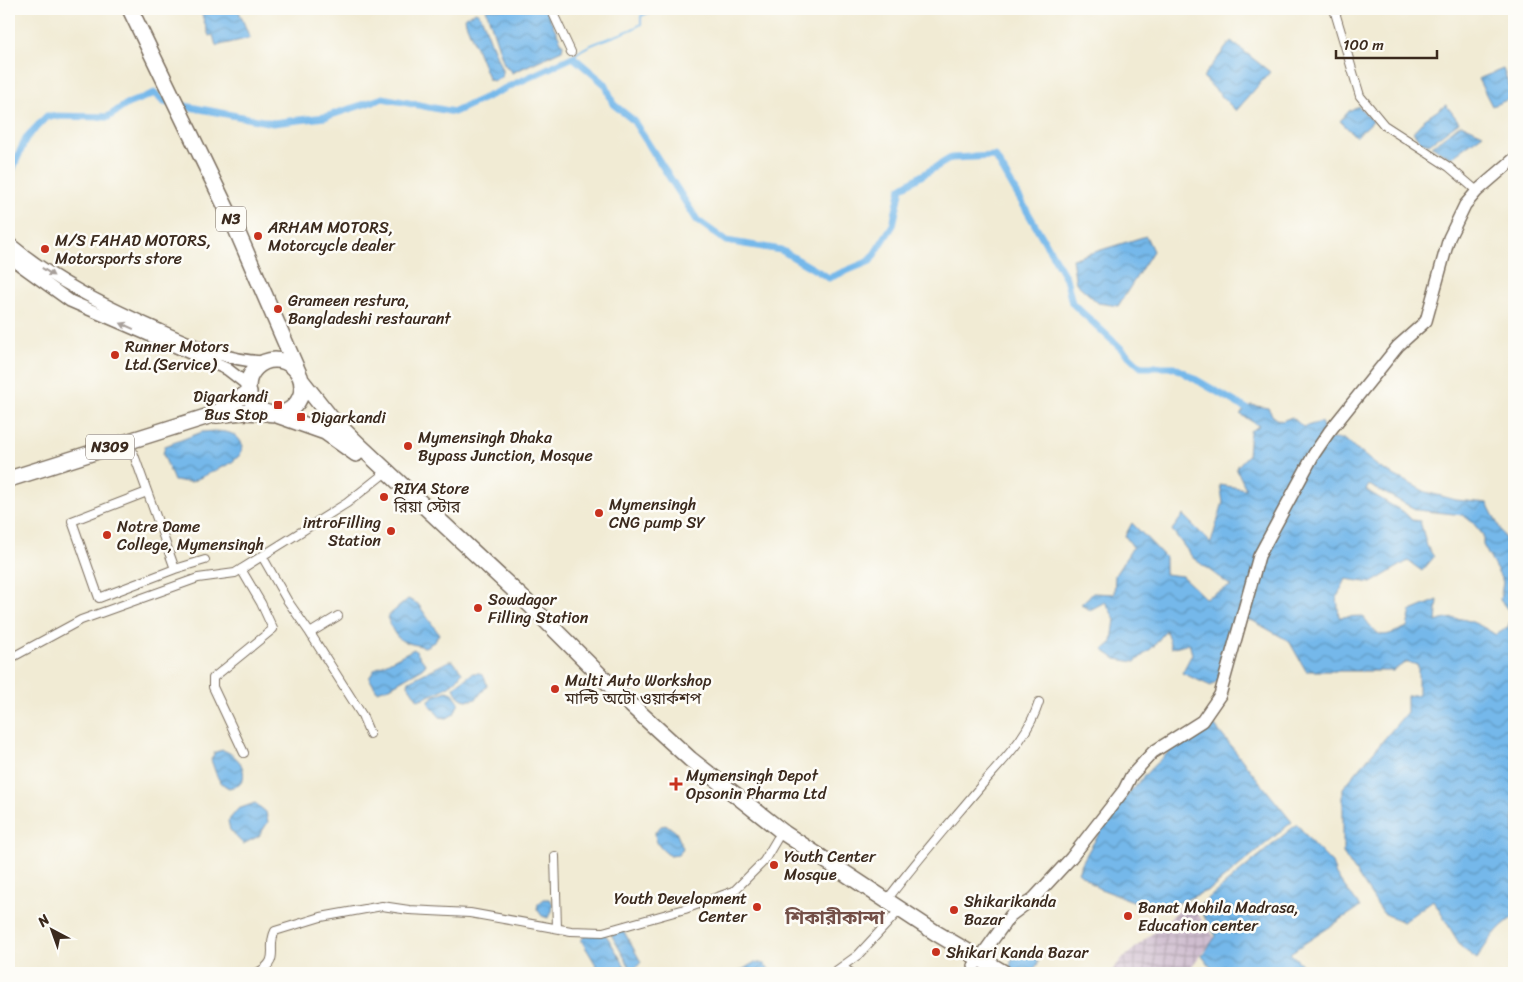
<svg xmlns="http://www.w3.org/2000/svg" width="1523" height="982" font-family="Sriracha,'Noto Sans Bengali',sans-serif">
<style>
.industrial{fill:url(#industrial-grid)}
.water{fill:url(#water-waves);stroke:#587184;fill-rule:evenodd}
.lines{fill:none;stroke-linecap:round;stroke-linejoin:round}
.stream{stroke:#74b8ea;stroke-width:2}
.canal{stroke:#74b8ea;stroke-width:7}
.street-casing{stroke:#7b6e5e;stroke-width:10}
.secondary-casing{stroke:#7b6e5e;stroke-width:14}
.highway-casing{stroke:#7b6e5e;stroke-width:18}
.street{stroke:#fff;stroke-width:8}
.secondary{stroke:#fff;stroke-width:11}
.highway{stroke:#fff;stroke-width:15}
.oneway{fill:#a79f9a}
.poi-dot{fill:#c8321e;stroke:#fdfcf7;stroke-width:2}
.labels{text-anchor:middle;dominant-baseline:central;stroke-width:5;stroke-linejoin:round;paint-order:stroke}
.shield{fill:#fdfcf7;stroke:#75695f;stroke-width:1}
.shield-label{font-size:15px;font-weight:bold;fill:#3b2a1e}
.poi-label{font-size:16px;fill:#3b2a1e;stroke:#fdfcf7;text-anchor:start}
.quarter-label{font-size:19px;font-weight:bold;fill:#745048;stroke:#fdfcf7}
</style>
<defs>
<pattern id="industrial-grid" width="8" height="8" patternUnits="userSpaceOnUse" patternTransform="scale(1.25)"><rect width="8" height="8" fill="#cfbdcf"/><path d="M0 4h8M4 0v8" fill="none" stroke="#a99aa7"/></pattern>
<pattern id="water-waves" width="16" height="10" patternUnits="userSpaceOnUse" patternTransform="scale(1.25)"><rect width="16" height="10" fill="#74b8ea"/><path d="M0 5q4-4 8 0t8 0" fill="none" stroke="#6096bd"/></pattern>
</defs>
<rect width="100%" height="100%" fill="#fdfcf7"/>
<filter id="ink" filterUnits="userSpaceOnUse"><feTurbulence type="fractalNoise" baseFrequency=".02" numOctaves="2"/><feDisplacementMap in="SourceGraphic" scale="10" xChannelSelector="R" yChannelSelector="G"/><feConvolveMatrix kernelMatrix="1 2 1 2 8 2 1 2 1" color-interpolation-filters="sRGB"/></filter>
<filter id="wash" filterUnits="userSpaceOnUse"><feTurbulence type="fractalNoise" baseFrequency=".0096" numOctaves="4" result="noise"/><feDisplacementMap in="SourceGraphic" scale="20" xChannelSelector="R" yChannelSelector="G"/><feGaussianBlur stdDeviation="1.12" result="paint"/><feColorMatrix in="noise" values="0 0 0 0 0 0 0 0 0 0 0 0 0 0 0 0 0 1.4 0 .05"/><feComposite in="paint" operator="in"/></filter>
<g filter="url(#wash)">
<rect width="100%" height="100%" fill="#f1ebd4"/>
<path class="industrial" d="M1189,902L1215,938L1186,973H1110L1121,960Z"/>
<path class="water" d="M200,9H238L250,38L216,46L213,35L209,36Z
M486,9H545L563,45L562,50L512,73L504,64Z
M476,12L481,16L502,70V77L495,81L489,80L466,23L465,17Z
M1231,41L1270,72L1236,111L1203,77Z
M1503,69L1514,97L1492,106L1478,79Z
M1446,105L1459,122L1429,144L1421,142L1413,132L1425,119Z
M1358,106L1373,121L1356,137L1340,121L1349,111Z
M1461,124L1483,134L1450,158L1432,146Z
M1146,236L1153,251L1118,306L1098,303L1076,283L1072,259Z
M1251,405L1268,408L1274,418L1282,421L1292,417L1303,427L1321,422L1328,439H1344L1380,468L1426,492L1456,500L1487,503L1514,556V917C1498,926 1487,943 1477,959L1462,948L1433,900L1403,922L1383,913L1343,853V788L1407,712V696L1418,694V665L1406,662L1393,671H1306L1289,641L1253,621L1242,619L1234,623L1231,629L1221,678L1211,686L1182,673L1192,654L1189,643L1171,648L1166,630L1154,646L1135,662L1116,659L1103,650L1112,642L1115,619L1105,602L1090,610L1081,604L1093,593L1114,594L1115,575L1133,547L1125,536L1132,523L1165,557V574L1182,576L1205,598L1231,586L1193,558L1172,530L1183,515L1211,543L1223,502L1220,485L1246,489L1236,468L1248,455L1250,431L1259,426L1240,414ZM1369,485L1417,510L1463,515L1473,523L1483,535V545L1503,582L1500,600L1512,615L1508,627L1496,635C1476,622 1458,613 1436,622L1438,600L1411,611L1407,627C1381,638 1380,640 1363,616L1339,617L1337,597L1346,579L1371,583L1408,561L1422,571L1434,557L1427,546L1420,521L1412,520L1405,513L1366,490Z
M214,431C228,432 237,432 243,446L240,455L231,463L191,482L174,481L163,454L165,446L202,432Z
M408,599L418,604L439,634L434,642L425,647C400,641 397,643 387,617Z
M414,649L426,665L423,668L390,687L377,691L369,678L375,669Z
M449,661H453L462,672C455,687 433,694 418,700L408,685L409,681Z
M473,673H480L485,678L487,686L476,699C465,702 457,699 454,687Z
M447,691L453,693L459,702L454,714L447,718L440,717L429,704V700L435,695Z
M1214,725L1292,822L1211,889L1173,905L1133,901L1098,888L1078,872C1092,837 1146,766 1177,746C1189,738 1202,732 1214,725Z
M223,750C236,755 246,765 243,780L239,785L229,788C216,782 216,772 211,760L215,752Z
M255,803L266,812L268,822L259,836L243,844L230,830L228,821L238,809Z
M1297,824L1313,844L1332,863L1336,875L1360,907L1290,953L1311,973H1215L1202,956L1216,936L1198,907Z
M667,825L676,832L683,848L678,855L670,856C661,849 655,844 655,832L661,826Z
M544,899H549L553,904L552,911L548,918L542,916L537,909L538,904Z
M623,930L641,962L634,970L631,969L612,936L613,933Z
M603,932L608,938L629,973H601L581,940L586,935Z
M1019,951H1026L1038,960V964L1030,973H1016L1011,968V961Z
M755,962L764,964L773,973H737Z"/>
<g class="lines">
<path class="stream" d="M573,57C585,42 625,36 641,24V16L657,9"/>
<path class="canal" d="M9,177L26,138L47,116L108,117L127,104L155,93L164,102L273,123L325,117L383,98L454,112L573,57L606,85L613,104L633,120L697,220L726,241L781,250L829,278L870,261L893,225L901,188L951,158L995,156L1066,278L1072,303L1141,367H1174L1247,409"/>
</g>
</g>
<g filter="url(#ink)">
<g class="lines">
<defs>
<path id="street" d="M551,9L571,52
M1334,9L1360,96L1384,125L1449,167L1477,191
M129,441L175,569L205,560
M147,492L72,521L99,598L175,569
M262,556L287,600L310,633L338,616
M241,569L261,603L273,629L213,678V687L244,753
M310,633L362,715L370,734
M9,659L81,620L198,578L235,573L347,503L381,476
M555,856L557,928
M887,900C916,861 949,824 980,787C1004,759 1028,737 1039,702
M842,967L851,973
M257,973C282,960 266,949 275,931L321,917L382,906L409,910L470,913L571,931L603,932L685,909L734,891L764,861L777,839
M833,973L858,955L895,915"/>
<path id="secondary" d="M9,243C54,281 104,305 157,329C193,345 226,361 266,362
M9,257L70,301L227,369L249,386
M974,966L1010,916L1034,898L1071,858L1124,790L1131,776L1153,752L1202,721L1220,695L1259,556L1314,454L1329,432L1398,346L1426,321L1449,238L1465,205L1477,191L1514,159"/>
<path id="highway" d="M130,9L233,222L299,374
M248 387a27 27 0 1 1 54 0a27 27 0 1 1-54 0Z
M301,380L331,418L360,446L530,605L618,693L690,759L784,833L936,933L1004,973
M274,414L325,432L356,454
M216,415L242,412L268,413
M9,479L212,415L249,392"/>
</defs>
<use href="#street" class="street-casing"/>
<use href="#secondary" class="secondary-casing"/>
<use href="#highway" class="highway-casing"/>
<use href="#street" class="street"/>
<use href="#secondary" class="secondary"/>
<use href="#highway" class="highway"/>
</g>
<defs><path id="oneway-solid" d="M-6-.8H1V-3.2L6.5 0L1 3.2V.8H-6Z" transform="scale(1.25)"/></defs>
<g class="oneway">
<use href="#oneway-solid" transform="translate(48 272) rotate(34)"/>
<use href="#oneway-solid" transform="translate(127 326) rotate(-156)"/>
</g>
</g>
<g class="poi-dot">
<circle cx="258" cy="236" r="5"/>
<circle cx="45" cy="249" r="5"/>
<circle cx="278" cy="309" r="5"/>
<circle cx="115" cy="355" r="5"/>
<rect x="273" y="400" width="10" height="10" rx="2.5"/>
<rect x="296" y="412" width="10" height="10" rx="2.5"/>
<circle cx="408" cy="446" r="5"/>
<circle cx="384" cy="497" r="5"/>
<circle cx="599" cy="513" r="5"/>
<circle cx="391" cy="531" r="5"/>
<circle cx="107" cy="535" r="5"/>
<circle cx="478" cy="608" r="5"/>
<circle cx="555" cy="689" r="5"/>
<path d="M673.5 776.5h5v5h5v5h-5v5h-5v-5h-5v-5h5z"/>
<circle cx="774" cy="865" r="5"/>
<circle cx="757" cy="907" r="5"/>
<circle cx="954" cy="910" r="5"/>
<circle cx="1128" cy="916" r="5"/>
<circle cx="936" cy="952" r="5"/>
</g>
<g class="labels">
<g class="shield">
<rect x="216" y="206.5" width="30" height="25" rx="4"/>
<rect x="86" y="434.5" width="48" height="25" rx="4"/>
</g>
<g class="shield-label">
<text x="231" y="219">N3</text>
<text x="110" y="447">N309</text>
</g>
<g class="poi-label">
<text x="268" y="227">ARHAM MOTORS,<tspan x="268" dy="18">Motorcycle dealer</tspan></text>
<text x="55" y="240">M/S FAHAD MOTORS,<tspan x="55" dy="18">Motorsports store</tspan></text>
<text x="288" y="300">Grameen restura,<tspan x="288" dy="18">Bangladeshi restaurant</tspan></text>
<text x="125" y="346">Runner Motors<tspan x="125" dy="18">Ltd.(Service)</tspan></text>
<text x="268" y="396" text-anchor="end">Digarkandi<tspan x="268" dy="18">Bus Stop</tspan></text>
<text x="311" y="417">Digarkandi</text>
<text x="418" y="437">Mymensingh Dhaka<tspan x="418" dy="18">Bypass Junction, Mosque</tspan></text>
<text x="394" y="488">RIYA Store<tspan x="394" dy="18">রিয়া স্টোর</tspan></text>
<text x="609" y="504">Mymensingh<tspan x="609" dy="18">CNG pump SY</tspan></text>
<text x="381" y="522" text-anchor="end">introFilling<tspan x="381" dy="18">Station</tspan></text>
<text x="117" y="526">Notre Dame<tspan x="117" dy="18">College, Mymensingh</tspan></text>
<text x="488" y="599">Sowdagor<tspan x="488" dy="18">Filling Station</tspan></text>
<text x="565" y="680">Multi Auto Workshop<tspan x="565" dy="18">মাল্টি অটো ওয়ার্কশপ</tspan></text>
<text x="686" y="775">Mymensingh Depot<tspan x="686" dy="18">Opsonin Pharma Ltd</tspan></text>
<text x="784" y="856">Youth Center<tspan x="784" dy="18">Mosque</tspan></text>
<text x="747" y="898" text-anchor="end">Youth Development<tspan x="747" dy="18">Center</tspan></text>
<text x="964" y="901">Shikarikanda<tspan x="964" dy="18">Bazar</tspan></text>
<text x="1138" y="907">Banat Mohila Madrasa,<tspan x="1138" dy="18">Education center</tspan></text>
<text x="946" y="952">Shikari Kanda Bazar</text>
</g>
<g class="quarter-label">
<text x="835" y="917">শিকারীকান্দা</text>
</g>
</g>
<rect width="1523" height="982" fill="none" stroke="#fdfcf7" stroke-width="30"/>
<g transform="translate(52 930) rotate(319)" stroke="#fdfcf7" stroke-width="4" paint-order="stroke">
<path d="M0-4L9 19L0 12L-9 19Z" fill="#3b2a1e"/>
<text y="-8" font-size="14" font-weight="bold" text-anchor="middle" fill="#3b2a1e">N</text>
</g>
<path d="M1336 50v8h101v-8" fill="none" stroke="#3b2a1e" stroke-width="2.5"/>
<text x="1343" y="50" font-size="15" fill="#3b2a1e" stroke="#fdfcf7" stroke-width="4" paint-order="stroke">100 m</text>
</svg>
